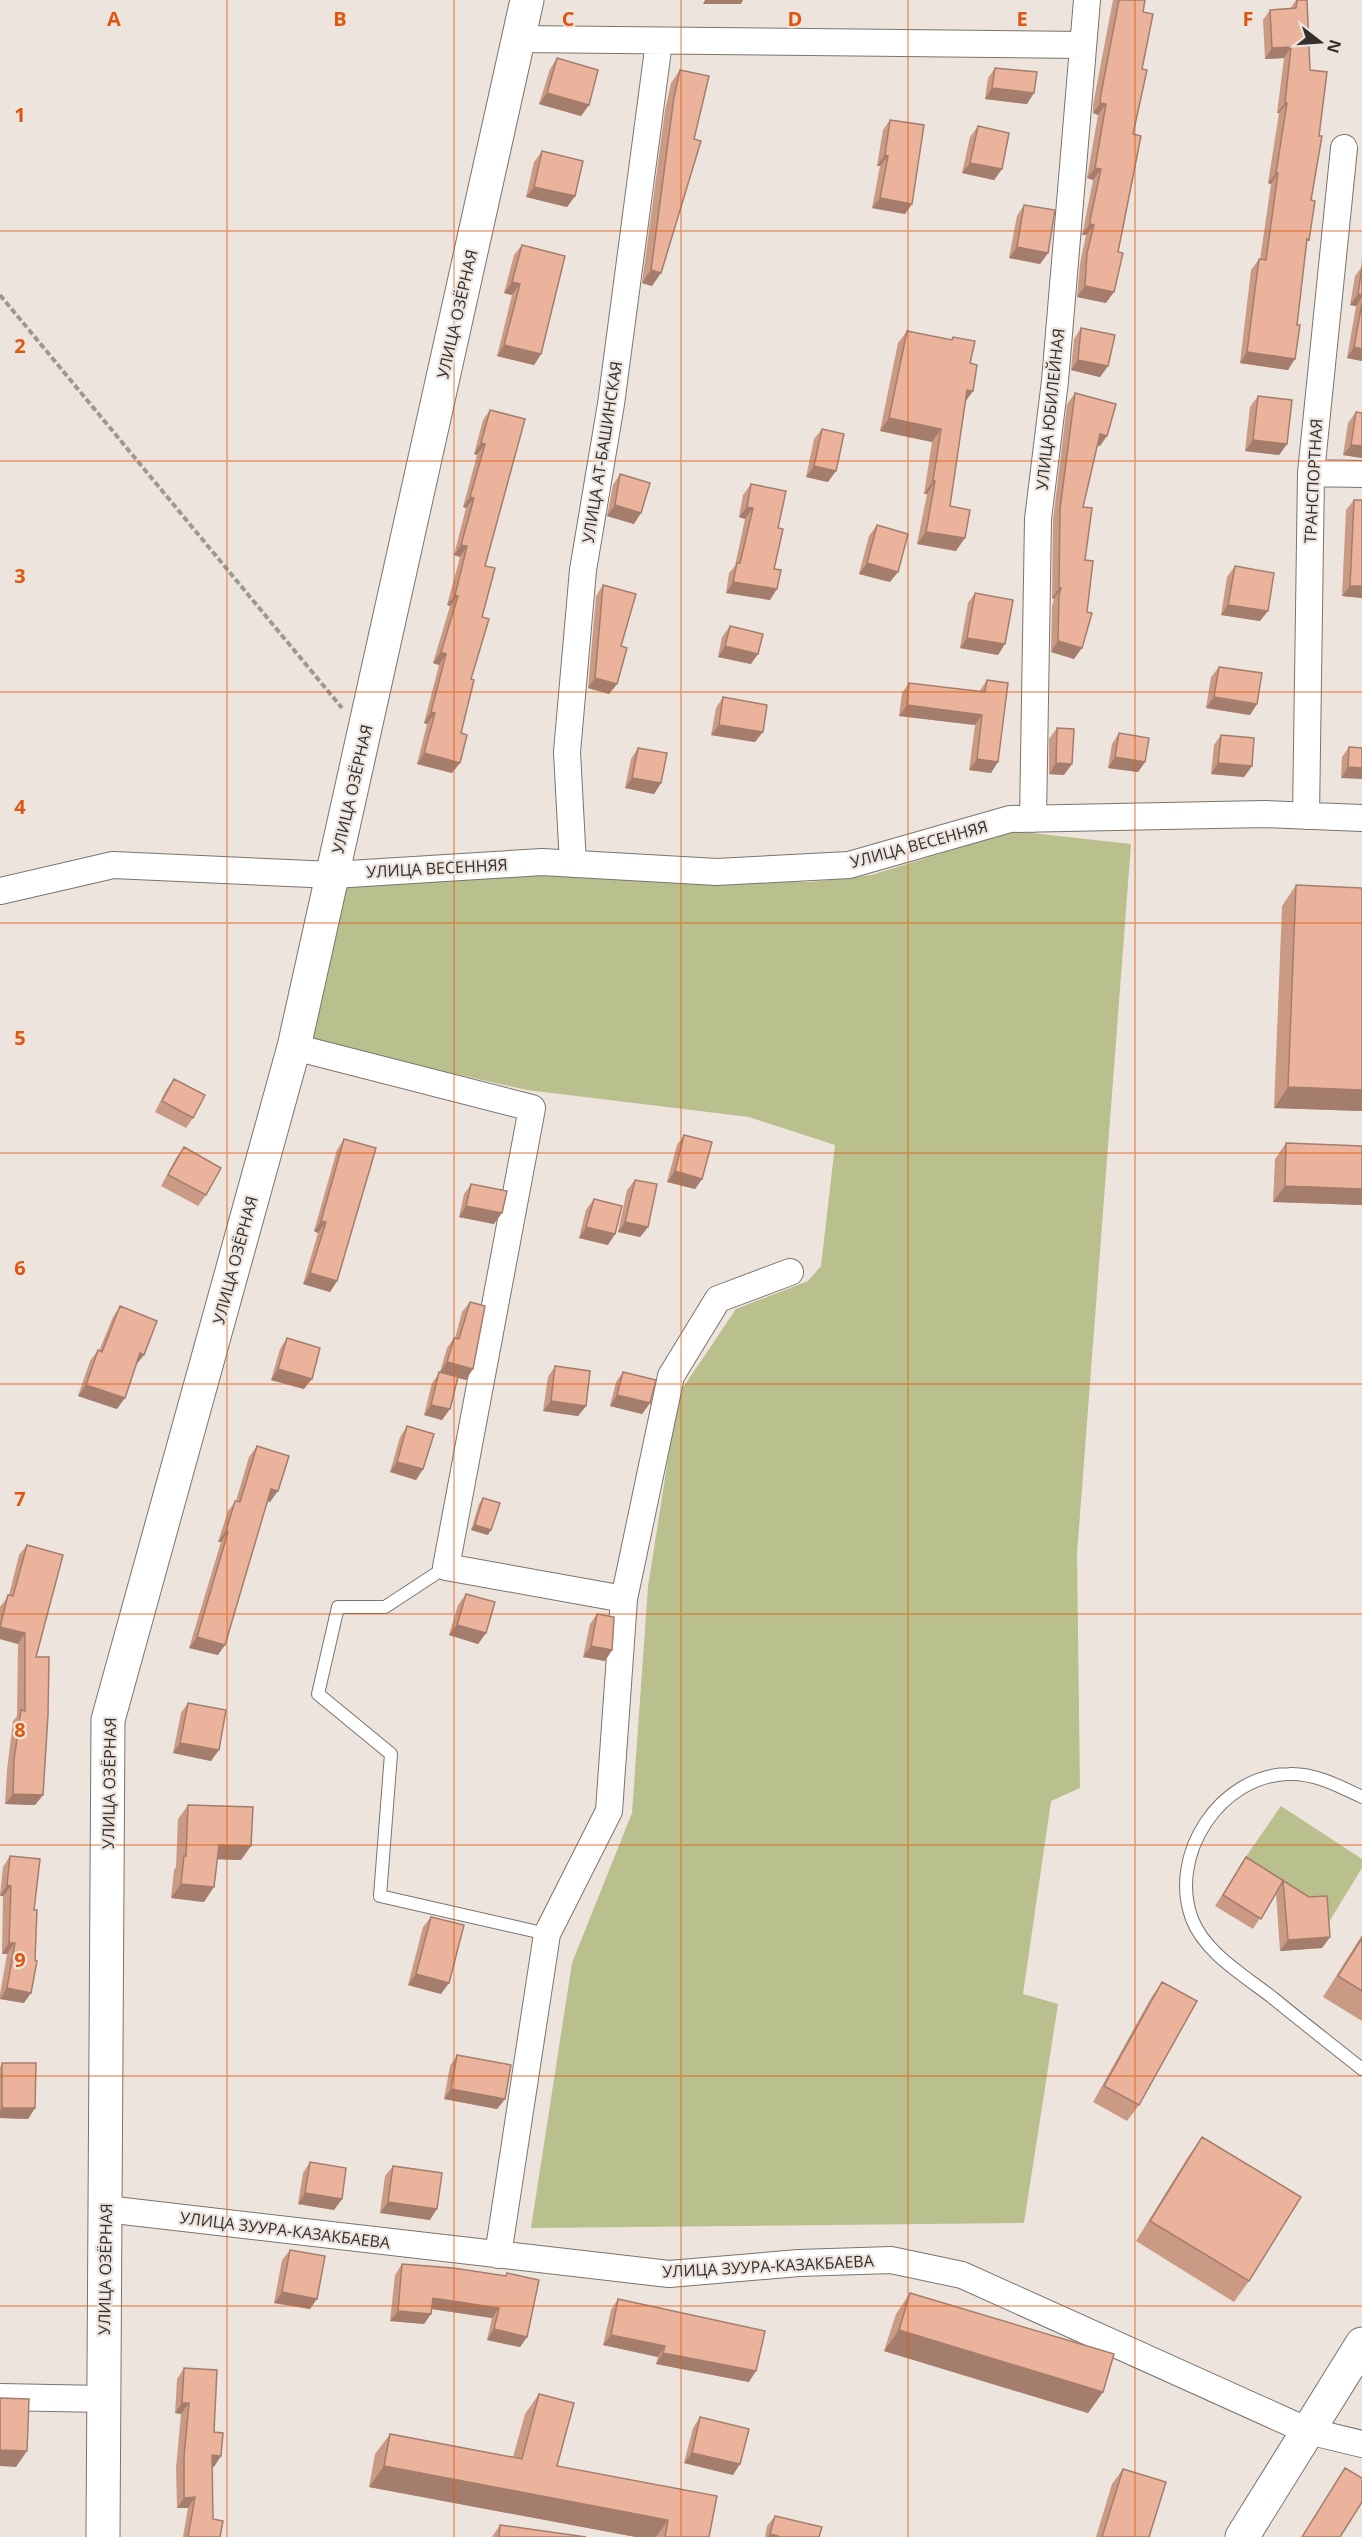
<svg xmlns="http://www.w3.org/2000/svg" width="1362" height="2537" font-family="'Open Sans',sans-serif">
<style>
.green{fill:#b9c08e}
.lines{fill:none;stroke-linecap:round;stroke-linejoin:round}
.lane-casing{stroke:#7b746d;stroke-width:14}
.street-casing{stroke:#7b746d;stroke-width:28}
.secondary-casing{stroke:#7b746d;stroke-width:35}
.highway-casing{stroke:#7b746d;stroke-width:35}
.path{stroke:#9e9893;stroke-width:4;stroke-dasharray:6 3;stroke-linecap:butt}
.lane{stroke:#fff;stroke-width:12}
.street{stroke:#fff;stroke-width:26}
.secondary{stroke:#fff;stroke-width:33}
.highway{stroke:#fff;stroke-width:33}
.wall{fill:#ca9a85}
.shaded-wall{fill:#a47d6c}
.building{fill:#ebb39b;stroke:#a47d6c;stroke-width:1.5}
.grid{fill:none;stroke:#df570e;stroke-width:1.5;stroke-opacity:0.55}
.labels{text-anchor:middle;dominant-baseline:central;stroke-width:4.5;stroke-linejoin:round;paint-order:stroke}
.street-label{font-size:16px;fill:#33302e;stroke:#ece4dd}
.grid-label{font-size:20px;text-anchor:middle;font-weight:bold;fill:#df570e;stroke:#ece4dd;stroke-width:4.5;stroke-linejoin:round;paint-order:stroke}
</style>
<rect width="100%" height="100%" fill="#ece4dd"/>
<path class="green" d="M1014,831L1131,844L1077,1554L1080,1788L1051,1801L1023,1994L1058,2004L1024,2223L531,2228L572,1963L632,1813L648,1587L678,1395L736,1309L808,1281L821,1266L835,1145L749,1117L527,1090L308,1041L341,887L537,874L663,881L811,882L871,875Z
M1281,1806L1362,1859V1868L1329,1922L1321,1919L1238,1868Z"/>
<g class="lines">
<defs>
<path id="lane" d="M446,1567L385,1607H338L318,1694L391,1754L380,1896L547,1934
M1362,1797C1339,1786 1315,1773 1289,1774C1220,1775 1168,1855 1192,1919C1205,1953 1245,1976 1273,1998C1302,2022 1332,2045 1362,2069"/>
<path id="street" d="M518,39L1082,45
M1311,473L1362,474
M1306,816L1311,473L1344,148
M1033,819L1038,519L1055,381L1087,0
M573,864L567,752L583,570L611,404L659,42
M0,891L113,865L333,875L542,862L717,872L849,865L1010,819L1265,814L1362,818
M294,1047L532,1108L446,1567L624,1599
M106,2209L669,2274L799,2263L891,2260L962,2275L1308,2431L1362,2444
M498,2255L547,1934L609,1811L624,1599L671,1376L718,1299L790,1272
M0,2397L104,2399"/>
<path id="secondary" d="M103,2537L108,1720L294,1047L527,0"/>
<path id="highway" d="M1242,2537L1362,2344"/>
</defs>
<use href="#lane" class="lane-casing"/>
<use href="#street" class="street-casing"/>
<use href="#secondary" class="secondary-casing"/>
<use href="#highway" class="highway-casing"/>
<path class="path" d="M0,295L342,708"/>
<use href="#lane" class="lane"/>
<use href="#street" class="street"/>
<use href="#secondary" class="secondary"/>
<use href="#highway" class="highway"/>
</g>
<path class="wall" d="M1113,0H1145L1143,12L1142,69L1133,134L1106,303L1077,297L1080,264L1086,235H1082L1083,231L1093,180L1087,178L1098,115L1093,113V105Z
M1296,0H1307L1311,200L1307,244L1288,370L1240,363L1251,270L1259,259L1260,260L1271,184L1268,183L1279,113H1277L1284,58L1265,59L1263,20L1270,10L1290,9Z
M557,58L589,105L581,116L539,104L550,69Z
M995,68L1027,104L985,99L988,78Z
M680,70L652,286L642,283L665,110L671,83Z
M890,120L912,204L905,214L872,208L880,166H877L883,130Z
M978,126L1002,169L994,180L962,173L970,137Z
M542,151L575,196L567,207L526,197L534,162Z
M1024,205L1048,253L1040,264L1009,258L1017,216Z
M522,245L541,354L534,365L497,356L512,295L504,293L514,255Z
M1362,257V361L1347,358L1356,306L1350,305L1355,276L1361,268Z
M1081,328L1108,366L1100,377L1071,370L1074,339Z
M907,331L951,340L953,337L970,363L973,391L966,401L950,506L956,551L917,544L927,494H924L932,442L880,431L898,343Z
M1075,393L1100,446H1097L1083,507L1085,560L1074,659L1051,652L1052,606L1054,599L1052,598L1053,520L1067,404Z
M1258,396L1287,444L1279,455L1245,451L1250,407Z
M490,410L482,617L461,733L452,773L417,764L427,724L424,723L439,665L433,663L450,606L447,605L460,557L454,555L466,508L463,507L477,455L474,454L483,420Z
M1356,412L1362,458L1343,455L1348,423Z
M822,429L828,482L806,477L814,439Z
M620,474L634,524L607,516L613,485Z
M751,484L778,528L770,600L726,593L729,573L735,566L745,519L739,517L743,495Z
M1354,500H1362V598L1342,596L1346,510Z
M877,525L890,582L859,574L869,536Z
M1235,566L1260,621L1221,615L1227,577Z
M603,585L621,646L617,684L609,694L588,688L596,596Z
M975,593L998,655L960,648L968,603Z
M730,626L751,664L718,657L722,637Z
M1219,667L1250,715L1206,708L1211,677Z
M987,680L991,773L969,770L975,725L899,716L902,693L909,683L979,692Z
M723,697L755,742L711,735L716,708Z
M1057,728L1064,775L1049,774V739Z
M1119,733L1145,762L1138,772L1108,768L1112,744Z
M1221,735L1252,766L1244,777L1211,774L1214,745Z
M1349,747L1362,748L1341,778L1342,757Z
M638,748L661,783L654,794L625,788L631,759Z
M1296,885L1362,888V1111L1274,1108L1282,906Z
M174,1079L193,1118L186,1128L155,1112L166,1090Z
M684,1135L702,1179L695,1189L667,1182L677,1145Z
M344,1139L337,1281L330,1292L303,1284L318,1233L314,1231L337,1150Z
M1286,1143L1362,1146V1205L1273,1202L1275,1159Z
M184,1147L206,1195L198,1206L161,1186L176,1158Z
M635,1180L648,1227L640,1237L618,1232L627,1190Z
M471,1184L494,1224L459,1217L464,1194Z
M594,1199L608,1245L579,1238L586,1210Z
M470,1302L466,1380L458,1378L442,1420L424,1415L432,1383L440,1372L447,1348L454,1338H455L462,1312Z
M120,1306L117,1409L78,1396L90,1361L98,1350L99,1351L113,1317Z
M287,1338L304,1389L271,1380L280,1349Z
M555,1366L586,1406L578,1416L543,1411L548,1377Z
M623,1372L650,1403L642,1414L610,1406L616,1382Z
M407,1426L423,1469L416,1480L390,1472L400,1437Z
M257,1446L270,1502L268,1501L218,1655L189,1648L221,1542H218L228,1511L236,1501L249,1457Z
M483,1498L488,1535L471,1530L479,1504Z
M27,1545L36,1657L43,1795L35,1805L5,1804L7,1770L13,1721L17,1716L18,1644L0,1639V1607L9,1595L19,1555Z
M466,1594L486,1633L478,1644L449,1635L458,1605Z
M597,1614L612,1650L605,1661L583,1657L590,1624Z
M188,1703L211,1761L173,1753L181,1713Z
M188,1805L241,1860L217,1859L204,1902L171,1898L174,1870L176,1867L178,1819Z
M10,1856L24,2003L0,1999V1994L7,1954H2L3,1896L0,1895L3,1867Z
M1246,1857L1309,1897L1330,1937L1322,1948L1280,1951L1276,1893L1253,1929L1215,1906Z
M431,1917L441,1994L408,1985L423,1927Z
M1362,1935V2021L1323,1997Z
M1162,1982L1139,2105L1127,2121L1093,2102L1151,1998Z
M457,2055L505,2099L497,2109L444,2099L450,2066Z
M2,2063L35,2108L28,2119L0,2118V2067Z
M1202,2137L1249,2281L1234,2302L1136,2241L1188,2157Z
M310,2162L342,2199L334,2210L298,2204L303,2173Z
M393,2166L430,2220L380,2213L385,2176Z
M290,2250L310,2309L274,2303L282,2260Z
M402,2264L505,2276L507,2273L527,2337L520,2347L487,2340L492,2318L432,2309L424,2324L390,2321L395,2275Z
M910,2293L1103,2392L1088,2413L884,2351L896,2314Z
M618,2299L749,2382L656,2364L658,2357L603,2345L611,2310Z
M184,2368L214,2432V2467L212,2466L213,2519L220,2537H183L188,2508H177L176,2468L181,2414L175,2413L177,2379Z
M539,2394L557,2466L709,2537H636L369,2487L375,2454L390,2434L513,2457L525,2414Z
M700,2417L733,2475L684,2463L693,2428Z
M1123,2469L1149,2537H1096L1112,2484Z
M775,2516L819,2537H765L767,2526Z
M500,2525L586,2537H492Z"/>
<path class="shaded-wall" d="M705,0H743L741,4H703Z
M1291,47L1284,58L1265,59L1272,48Z
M992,88L1034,93L1027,104L985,99Z
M547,93L589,105L581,116L539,104Z
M1100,103L1106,104L1098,115L1093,113Z
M1285,103H1287L1279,113H1277Z
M885,155L888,156L880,166H877Z
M970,163L1002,169L994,180L962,173Z
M1095,168L1101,169L1093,180L1087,178Z
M1276,173H1278L1271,184L1268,183Z
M534,187L575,196L567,207L526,197Z
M880,198L912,204L905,214L872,208Z
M1090,224L1094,225L1086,235H1082Z
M1017,247L1048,253L1040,264L1009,258Z
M651,270L661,273L652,286L642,283Z
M512,282L520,284L512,295L504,293Z
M1085,286L1114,292L1106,303L1077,297Z
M1358,294L1362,295V297L1356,306L1350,305Z
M504,345L541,354L534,365L497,356Z
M1354,347L1362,349V361L1347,358Z
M1247,352L1295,359L1288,370L1240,363Z
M1078,360L1108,366L1100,377L1071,370Z
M967,390L973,391L964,403Z
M889,418L941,429L932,442L880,431Z
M1100,434L1107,436L1100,446L1093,444Z
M1253,440L1287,444L1279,455L1245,451Z
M481,443L485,444L477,455L474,454Z
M1351,445L1362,446V458L1343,455Z
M814,466L836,471L828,482L806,477Z
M933,481H935L927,494H924Z
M470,497L474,498L466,508L463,507Z
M615,505L641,513L634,524L607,516Z
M747,507L753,508L745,519L739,517Z
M926,532L965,538L956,551L917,544Z
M461,545L467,546L460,557L454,555Z
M867,563L898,572L890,582L859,574Z
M733,582L777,589L770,600L726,593Z
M1350,586H1362V598L1342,596Z
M1059,588H1061L1054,599L1052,598Z
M455,595L458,596L450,606L447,605Z
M1228,605L1268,611L1260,621L1221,615Z
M967,638L1005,644L998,655L960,648Z
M1058,641L1082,648L1074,659L1051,652Z
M725,646L758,654L751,664L718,657Z
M441,652L446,654L439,665L433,663Z
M595,678L617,684L609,694L588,688Z
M1214,697L1257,704L1250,715L1206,708Z
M907,705L982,715L975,725L899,716Z
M431,712L435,713L427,724L424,723Z
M719,725L763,732L755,742L711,735Z
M424,753L460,763L452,773L417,764Z
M1115,757L1145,762L1138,772L1108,768Z
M977,759L998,762L991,773L969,770Z
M1056,763L1072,764L1064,775L1049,774Z
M1218,763L1252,766L1244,777L1211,774Z
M1348,767L1362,768V779L1341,778Z
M632,778L661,783L654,794L625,788Z
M1288,1087L1362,1090V1111L1274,1108Z
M675,1171L702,1179L695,1189L667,1182Z
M1285,1186L1362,1189V1205L1273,1202Z
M466,1206L502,1213L494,1224L459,1217Z
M321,1221L326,1222L318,1233L314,1231Z
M625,1222L648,1227L640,1237L618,1232Z
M586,1227L615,1234L608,1245L579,1238Z
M310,1273L337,1281L330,1292L303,1284Z
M140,1353L144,1355L136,1365Z
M447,1362L473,1369L466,1380L440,1372Z
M278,1369L312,1379L304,1389L271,1380Z
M86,1385L125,1398L117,1409L78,1396Z
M617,1395L650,1403L642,1414L610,1406Z
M551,1401L586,1406L578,1416L543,1411Z
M431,1405L450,1409L442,1420L424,1415Z
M397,1462L423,1469L416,1480L390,1472Z
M271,1489L278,1491L270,1502L264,1500Z
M475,1525L491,1530L488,1535L471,1530Z
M226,1531L228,1532L221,1542H218Z
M457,1625L486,1633L478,1644L449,1635Z
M0,1627L25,1633L18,1644L0,1639Z
M197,1637L225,1645L218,1655L189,1648Z
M591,1646L612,1650L605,1661L583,1657Z
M180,1743L219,1750L211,1761L173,1753Z
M13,1794L43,1795L35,1805L5,1804Z
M219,1845L251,1846L241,1860L209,1859Z
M181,1884L214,1887L204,1902L171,1898Z
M7,1885L11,1886L3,1896H0Z
M1330,1937L1322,1948L1280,1951L1288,1940Z
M9,1943H15L7,1954H2Z
M416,1974L449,1983L441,1994L408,1985Z
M7,1988L31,1993L24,2003L0,1999Z
M451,2089L505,2099L497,2109L444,2099Z
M2,2108H35L28,2119L0,2118V2111Z
M305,2193L342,2199L334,2210L298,2204Z
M388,2202L437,2209L430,2220L380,2213Z
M282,2292L317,2299L310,2309L274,2303Z
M433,2298L499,2308L492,2318L425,2308Z
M398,2311L431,2314L424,2324L390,2321Z
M494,2329L527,2337L520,2347L487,2340Z
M899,2330L1103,2392L1088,2413L884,2351Z
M611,2335L665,2346L658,2357L603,2345Z
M663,2353L756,2371L749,2382L656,2364Z
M182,2403H189L181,2414L175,2413Z
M0,2450L27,2451L16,2467L0,2466Z
M692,2453L740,2464L733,2475L684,2463Z
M212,2455L221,2456L214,2467L204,2466Z
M384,2466L668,2520L656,2537H636L369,2487Z
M195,2497L188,2508H177L184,2498Z
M770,2534L781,2537H768Z"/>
<path class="building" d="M1119,0H1145L1143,12L1153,14L1142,69L1147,70L1133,134L1141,136L1118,252L1123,253L1114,292L1085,286L1087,253L1094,225L1090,224V220L1101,169L1095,168L1106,104L1100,103L1101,94Z
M1297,0H1307L1310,70L1327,72L1319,136H1322L1311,200L1315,201L1309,240L1307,239L1297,325H1300L1295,359L1247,352L1259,259L1266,260L1278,173H1276L1287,103H1285L1291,47L1272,48L1270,10L1296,8Z
M557,58L598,70L589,105L547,93Z
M995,68L1037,72L1034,93L992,88Z
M680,70L709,76L694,139L701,141L661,273L651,270L674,97Z
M890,120L924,125L912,204L880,198L888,156L885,155Z
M978,126L1009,133L1002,169L970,163Z
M542,151L583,161L575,196L534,187Z
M1024,205L1055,210L1048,253L1017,247Z
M522,245L565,256L541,354L504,345L520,284L512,282Z
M1362,267V295L1358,294Z
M1362,303V349L1354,347Z
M1081,328L1115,335L1108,366L1078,360Z
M907,331L952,340L953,337L975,341L970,363L977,365L973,391L967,390L950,506L970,510L965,538L926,532L935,481H933L941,429L889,418Z
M1075,393L1116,404L1107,436L1100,434L1083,507L1092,508L1085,560L1093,561L1087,612L1092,613L1082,648L1058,641L1059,595L1061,588H1059L1060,509Z
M1258,396L1292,400L1287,444L1253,440Z
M490,410L525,419L485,566L495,568L482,617L489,619L471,679L474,680L461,733L467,735L460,763L424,753L435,713L431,712L446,654L441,652L458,596L455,595L467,546L461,545L474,498L470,497L485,444L481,443Z
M1356,412L1362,413V446L1351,445Z
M822,429L844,434L836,471L814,466Z
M620,474L650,483L641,513L615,505Z
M751,484L786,491L778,528L783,529L774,569L781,570L777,589L733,582L737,563H740L753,508L747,507Z
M1354,500H1362V586H1350Z
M877,525L908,534L898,572L867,563Z
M1235,566L1274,573L1268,611L1228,605Z
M603,585L636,594L621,646L627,648L617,684L595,678Z
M975,593L1013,600L1005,644L967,638Z
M730,626L763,634L758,654L725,646Z
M1219,667L1262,673L1257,704L1214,697Z
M987,680L1008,683L998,762L977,759L982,715L907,705L909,683L985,692Z
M723,697L767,705L763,732L719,725Z
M1057,728L1074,729L1072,764L1056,763Z
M1119,733L1149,738L1145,762L1115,757Z
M1221,735L1254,738L1252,766L1218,763Z
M1349,747L1362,748V768L1348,767Z
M638,748L667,753L661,783L632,778Z
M1296,885L1362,888V1090L1288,1087Z
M174,1079L205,1095L193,1118L162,1101Z
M684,1135L712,1142L702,1179L675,1171Z
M344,1139L376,1148L337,1281L310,1273L326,1222L321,1221Z
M1286,1143L1362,1146V1189L1285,1186Z
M184,1147L221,1168L206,1195L168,1175Z
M635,1180L657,1184L648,1227L625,1222Z
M471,1184L507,1191L502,1213L466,1206Z
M594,1199L622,1206L615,1234L586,1227Z
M470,1302L485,1306L473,1369L447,1362L454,1338L459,1339Z
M120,1306L157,1321L144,1355L140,1353L125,1398L86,1385L98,1350L102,1352Z
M287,1338L320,1348L312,1379L278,1369Z
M555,1366L590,1371L586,1406L551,1401Z
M439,1372L458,1377L450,1409L431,1405Z
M623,1372L656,1380L650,1403L617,1395Z
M407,1426L434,1434L423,1469L397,1462Z
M257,1446L289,1456L278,1491L271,1489L225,1645L197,1637L228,1532L226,1531L235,1501L240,1502Z
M483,1498L500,1503L491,1530L475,1525Z
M27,1545L63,1555L36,1657H49L48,1715L43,1795L13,1794L14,1760L21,1710L25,1711V1633L0,1627L8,1595L13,1596Z
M466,1594L495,1602L486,1633L457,1625Z
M597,1614L614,1617L612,1650L591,1646Z
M188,1703L226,1710L219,1750L180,1743Z
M188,1805L253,1807L251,1846L219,1845L214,1887L181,1884L184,1856H186Z
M10,1856L40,1859L34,1910H37L35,1960L37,1961L31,1993L7,1988L15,1943H9L11,1886L7,1885Z
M1246,1857L1309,1897L1327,1896L1330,1937L1288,1940L1283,1881L1261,1919L1223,1895Z
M431,1917L464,1925L449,1983L416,1974Z
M1362,1938V1991L1338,1976Z
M1162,1982L1197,2001L1139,2105L1104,2086Z
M457,2055L511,2065L505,2099L451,2089Z
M2,2063H36L35,2108H2Z
M1202,2137L1301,2197L1249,2281L1150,2221Z
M310,2162L346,2168L342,2199L305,2193Z
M393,2166L442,2173L437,2209L388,2202Z
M290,2250L325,2256L317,2299L282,2292Z
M402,2264L453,2268L506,2276L507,2273L539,2280L527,2337L494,2329L499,2308L433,2298L431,2314L398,2311Z
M910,2293L1114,2354L1103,2392L899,2330Z
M618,2299L765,2331L756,2371L663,2353L665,2346L611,2335Z
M184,2368L217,2370L214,2432L223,2433L221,2456L212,2455L213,2519L223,2521L220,2537H188L195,2497L184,2498V2457L189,2403H182Z
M539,2394L574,2403L557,2466L717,2496L709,2537H665L668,2520L384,2466L390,2434L522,2459Z
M0,2398L29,2399L27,2451L0,2450Z
M700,2417L749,2429L740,2464L692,2453Z
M1345,2468L1362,2478V2502L1340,2537H1302Z
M1123,2469L1166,2482L1149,2537H1102Z
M775,2516L822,2527L819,2537H781L770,2534Z
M500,2525L586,2537H499Z"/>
<path class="grid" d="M227,0V2537M454,0V2537M681,0V2537M908,0V2537M1135,0V2537M0,231H1362M0,461H1362M0,692H1362M0,923H1362M0,1153H1362M0,1384H1362M0,1614H1362M0,1845H1362M0,2076H1362M0,2306H1362"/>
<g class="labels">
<g class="street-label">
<text transform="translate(457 314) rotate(-77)">УЛИЦА ОЗЁРНАЯ</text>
<text transform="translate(1050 409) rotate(-84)">УЛИЦА ЮБИЛЕЙНАЯ</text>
<text transform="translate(602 452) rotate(-81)">УЛИЦА АТ-БАШИНСКАЯ</text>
<text transform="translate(1313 481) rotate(-87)">ТРАНСПОРТНАЯ</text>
<text transform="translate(352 789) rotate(-77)">УЛИЦА ОЗЁРНАЯ</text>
<text transform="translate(919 844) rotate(-15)">УЛИЦА ВЕСЕННЯЯ</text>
<text transform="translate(437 868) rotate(-3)">УЛИЦА ВЕСЕННЯЯ</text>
<text transform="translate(235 1260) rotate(-75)">УЛИЦА ОЗЁРНАЯ</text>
<text transform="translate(109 1783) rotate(-89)">УЛИЦА ОЗЁРНАЯ</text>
<text transform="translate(285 2230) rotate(7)">УЛИЦА ЗУУРА-КАЗАКБАЕВА</text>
<text transform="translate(768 2266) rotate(-3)">УЛИЦА ЗУУРА-КАЗАКБАЕВА</text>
<text transform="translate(105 2269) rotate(-89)">УЛИЦА ОЗЁРНАЯ</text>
</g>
</g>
<g class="grid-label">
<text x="114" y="26">A</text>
<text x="340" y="26">B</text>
<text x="568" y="26">C</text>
<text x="795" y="26">D</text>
<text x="1022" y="26">E</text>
<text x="1248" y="26">F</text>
<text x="20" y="122">1</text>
<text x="20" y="353">2</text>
<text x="20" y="583">3</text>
<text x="20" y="814">4</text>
<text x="20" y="1045">5</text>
<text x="20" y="1275">6</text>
<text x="20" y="1506">7</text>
<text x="20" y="1737">8</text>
<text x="20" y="1967">9</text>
</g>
<g transform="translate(1320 42) rotate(107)" stroke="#ece4dd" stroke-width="4.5" paint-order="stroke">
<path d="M0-4.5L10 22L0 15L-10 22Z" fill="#33302e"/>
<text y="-9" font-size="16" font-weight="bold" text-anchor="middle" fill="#33302e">N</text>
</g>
</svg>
